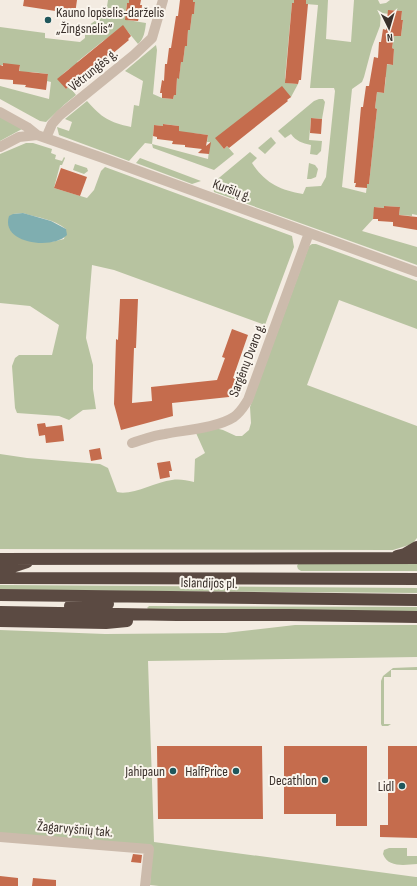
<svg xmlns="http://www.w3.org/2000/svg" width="417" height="886" font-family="'Sofia Sans Condensed',sans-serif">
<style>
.green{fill:#b7c3a0;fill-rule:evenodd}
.water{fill:#7faeb0}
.building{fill:#c56c4d}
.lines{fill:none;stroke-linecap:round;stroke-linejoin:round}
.minor{stroke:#ccbbac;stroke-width:10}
.highway{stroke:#5b4a42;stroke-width:12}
.poi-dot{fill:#20575c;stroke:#faf5ed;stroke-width:1.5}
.labels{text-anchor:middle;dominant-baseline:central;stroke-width:4;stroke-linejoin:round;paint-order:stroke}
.poi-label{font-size:14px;fill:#3a302b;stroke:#faf5ed;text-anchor:end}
.street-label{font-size:14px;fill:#3a302b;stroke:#faf5ed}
</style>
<rect width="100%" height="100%" fill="#f3ebe1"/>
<path class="green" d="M108,0H129V3H127L125,15L127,20L146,23C145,31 144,39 138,44L124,27L103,41L77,62L78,64C70,68 63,72 59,80L66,89L69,86L76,95L65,104L46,122L40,121L0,99V86L49,99L51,82L47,81L48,74L32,72L19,73L20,66L0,65V27L45,33V38L80,42L85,38V28L106,13Z
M193,0H294V3H292L285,78L287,83L298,84L291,97L217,140L224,149L227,146L234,154L214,170L153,148L152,144L145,143L129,161L59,135L57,127L69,131L72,122L65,119L87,101C102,118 109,122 131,127L134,105L139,106L143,81L125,71L156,45L157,50L153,94L162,98L173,99L174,95H176L177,78H179L181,62H183L185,46H187L188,30H190L192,14H194L195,2H193ZM164,124L179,126V133H192L208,135L207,142H210L208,159L152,144L154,125L163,126Z
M306,0H328L326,39L351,42L354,0H378L380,4L386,3L390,0H417V215L412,214V216L399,215L400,207L384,206V208L375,207L373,219L362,231L417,247V265L214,192L213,187L214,182L250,152L257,158L252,163C265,183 280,190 303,194L306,187L321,186L326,177L335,91L334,88H310L318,5L306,4ZM390,10L402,11L401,20L403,21L401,36H394L392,48L394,49L393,65L385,64L384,77H386L384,93L377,92L375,108L377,109L369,184H367L366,193L342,187L352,89L362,82L364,77L372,47L380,26L381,13L390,14Z
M319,99H323L325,102L322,119L311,118L309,140L322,141L321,151L317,155L310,154L311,145C302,143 296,141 291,134L285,138L278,131L314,101Z
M0,116L22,129L0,141Z
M271,137L276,143L265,154L258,148Z
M26,143H33L52,149L51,153L56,155L55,159L62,161L64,157L65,158L62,165H60L54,188L87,198L94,190L101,171L105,167L292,236L294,247L265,325L114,270L92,265L86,338L93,365V389L96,409L83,410L69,420L59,416L17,413L15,408L12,366L15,358L19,355H52L59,325L30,306L0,303V154ZM23,213C38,218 54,219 66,229L64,239L51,242H36L13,214Z
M140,158L201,181L192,184L136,163Z
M309,163L315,165L318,169L316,177L311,179H307Z
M75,164L87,168L88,171L84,174L73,170Z
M312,244H316L417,281V329L339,300L307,385L417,426V538L412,544L393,550L0,549V454L27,458L100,464L108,468L117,492C132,496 155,482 172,480C179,479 186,480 194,482L195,459L205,453L196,433L215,428L223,430L236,436H242L249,430L251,423L250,407L309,246Z
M298,564H417V571H301L298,569L297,566Z
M0,585L417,588V593L0,590Z
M149,606L417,607V612L149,610L147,608Z
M295,625H417V657L148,661L154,842L416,877H417V886H159L150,885L152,845L0,834V630L105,634L225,633Z
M417,667V670H391V677H384V724H391L388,726H382L381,724V681L383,676L393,668Z
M389,848H407V856H417V864C405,865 388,868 383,854L384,850Z"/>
<path class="water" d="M23,213L51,221L66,229L67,235C53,250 0,244 9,216L13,214Z"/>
<path class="building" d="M24,0H77L75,14L23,6Z
M129,0H141L140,5H142L141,17H139L138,21L125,20L127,3H129Z
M180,0H193V2H195L194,14H192L190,30H188L187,46H185L183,62H181L179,79L177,78L176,95H174L173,99L162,98V93H160L162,80L164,81L165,64H167L169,48H171L176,16H178Z
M294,0H306V4H308L301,80H299L298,84L285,83L292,3H294Z
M388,10L402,11L401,20H403L401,36H394L392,48L394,49L393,65L387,64L384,93L377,92L375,108L377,109L369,184H367V188L355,187L356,183H354L361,107H363L366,86H369L374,57L378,58L379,42H381L383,29L386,30Z
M123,25L131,36L128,39L129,40L71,88L69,86L66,89L57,79Z
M3,63L20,65L19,71L48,74L46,90L25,87L26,85L13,84V80L0,79V65L3,66Z
M282,86L291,97L287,100L288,101L229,148L227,146L224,149L215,138Z
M311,118L322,119L321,134L310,133Z
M163,124L179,126V131L208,135L206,146L211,142L209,154L198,153L202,149L185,147V145L172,144L173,141L157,139V137L153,136L154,125L163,126Z
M61,168L87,177L80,196L54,188Z
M384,206L400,207L399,215L417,217V230L393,226V222L378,221V219H373L374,207L384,208Z
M120,299H138L136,348H134L132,403L152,401L151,387L217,380L225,358L222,357L232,329L248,335L233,378L236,379L229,397L172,403L173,416L121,430L114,404L116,339L118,340Z
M45,423L46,427L62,425L64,441L46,443L45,435L39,436L37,424Z
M100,448L102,459L91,461L89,450Z
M170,461L172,471H169L170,477L160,479L157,463Z
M157,746H262L263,819H158Z
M284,746H367V826H336V814H284Z
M388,746H417V838L380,837V825H388Z
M133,854L142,855L141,863L131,862Z
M0,876L18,878V886H0Z
M33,878L56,880V886H32Z"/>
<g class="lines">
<path class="minor" d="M0,112L27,127L37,135
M46,138L52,124L60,115L134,55L152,38L163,0
M0,147L19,137L37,135L100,157L417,272
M132,443C142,440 154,435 165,434C185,430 217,428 234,417C241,412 244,406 248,400L309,233
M0,837L149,849L145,886"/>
<path class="highway" d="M397,556L405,554L417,547
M0,559L417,558
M0,571L27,562
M0,578L417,579
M0,595L417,600
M70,606L108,604
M0,612L177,615H290L417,617
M0,621L106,623L127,621"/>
</g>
<g class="poi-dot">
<circle cx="48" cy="20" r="4"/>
<circle cx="173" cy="771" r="4"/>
<circle cx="236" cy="771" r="4"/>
<circle cx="325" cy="780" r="4"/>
<circle cx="402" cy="786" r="4"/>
</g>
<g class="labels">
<g class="poi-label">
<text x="56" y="12" text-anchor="start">Kauno lopšelis-darželis<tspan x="56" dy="16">„Žingsnelis“</tspan></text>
<text x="165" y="771">Jahipaun</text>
<text x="228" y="771">HalfPrice</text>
<text x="317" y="780">Decathlon</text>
<text x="394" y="786">Lidl</text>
</g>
<g class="street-label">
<text transform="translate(93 70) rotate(-39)">Vėtrungės g.</text>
<text transform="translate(232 190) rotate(20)">Kuršių g.</text>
<text transform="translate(247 360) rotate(-69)">Sargėnų Dvaro g.</text>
<text transform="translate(209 583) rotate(1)">Islandijos pl.</text>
<text transform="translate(75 829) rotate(5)">Žagarvyšnių tak.</text>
</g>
</g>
<g transform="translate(389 28) rotate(175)" stroke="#faf5ed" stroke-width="3" paint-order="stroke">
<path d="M0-3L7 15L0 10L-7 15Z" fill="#3a302b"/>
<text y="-6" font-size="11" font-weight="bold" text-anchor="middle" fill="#3a302b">N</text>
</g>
</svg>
